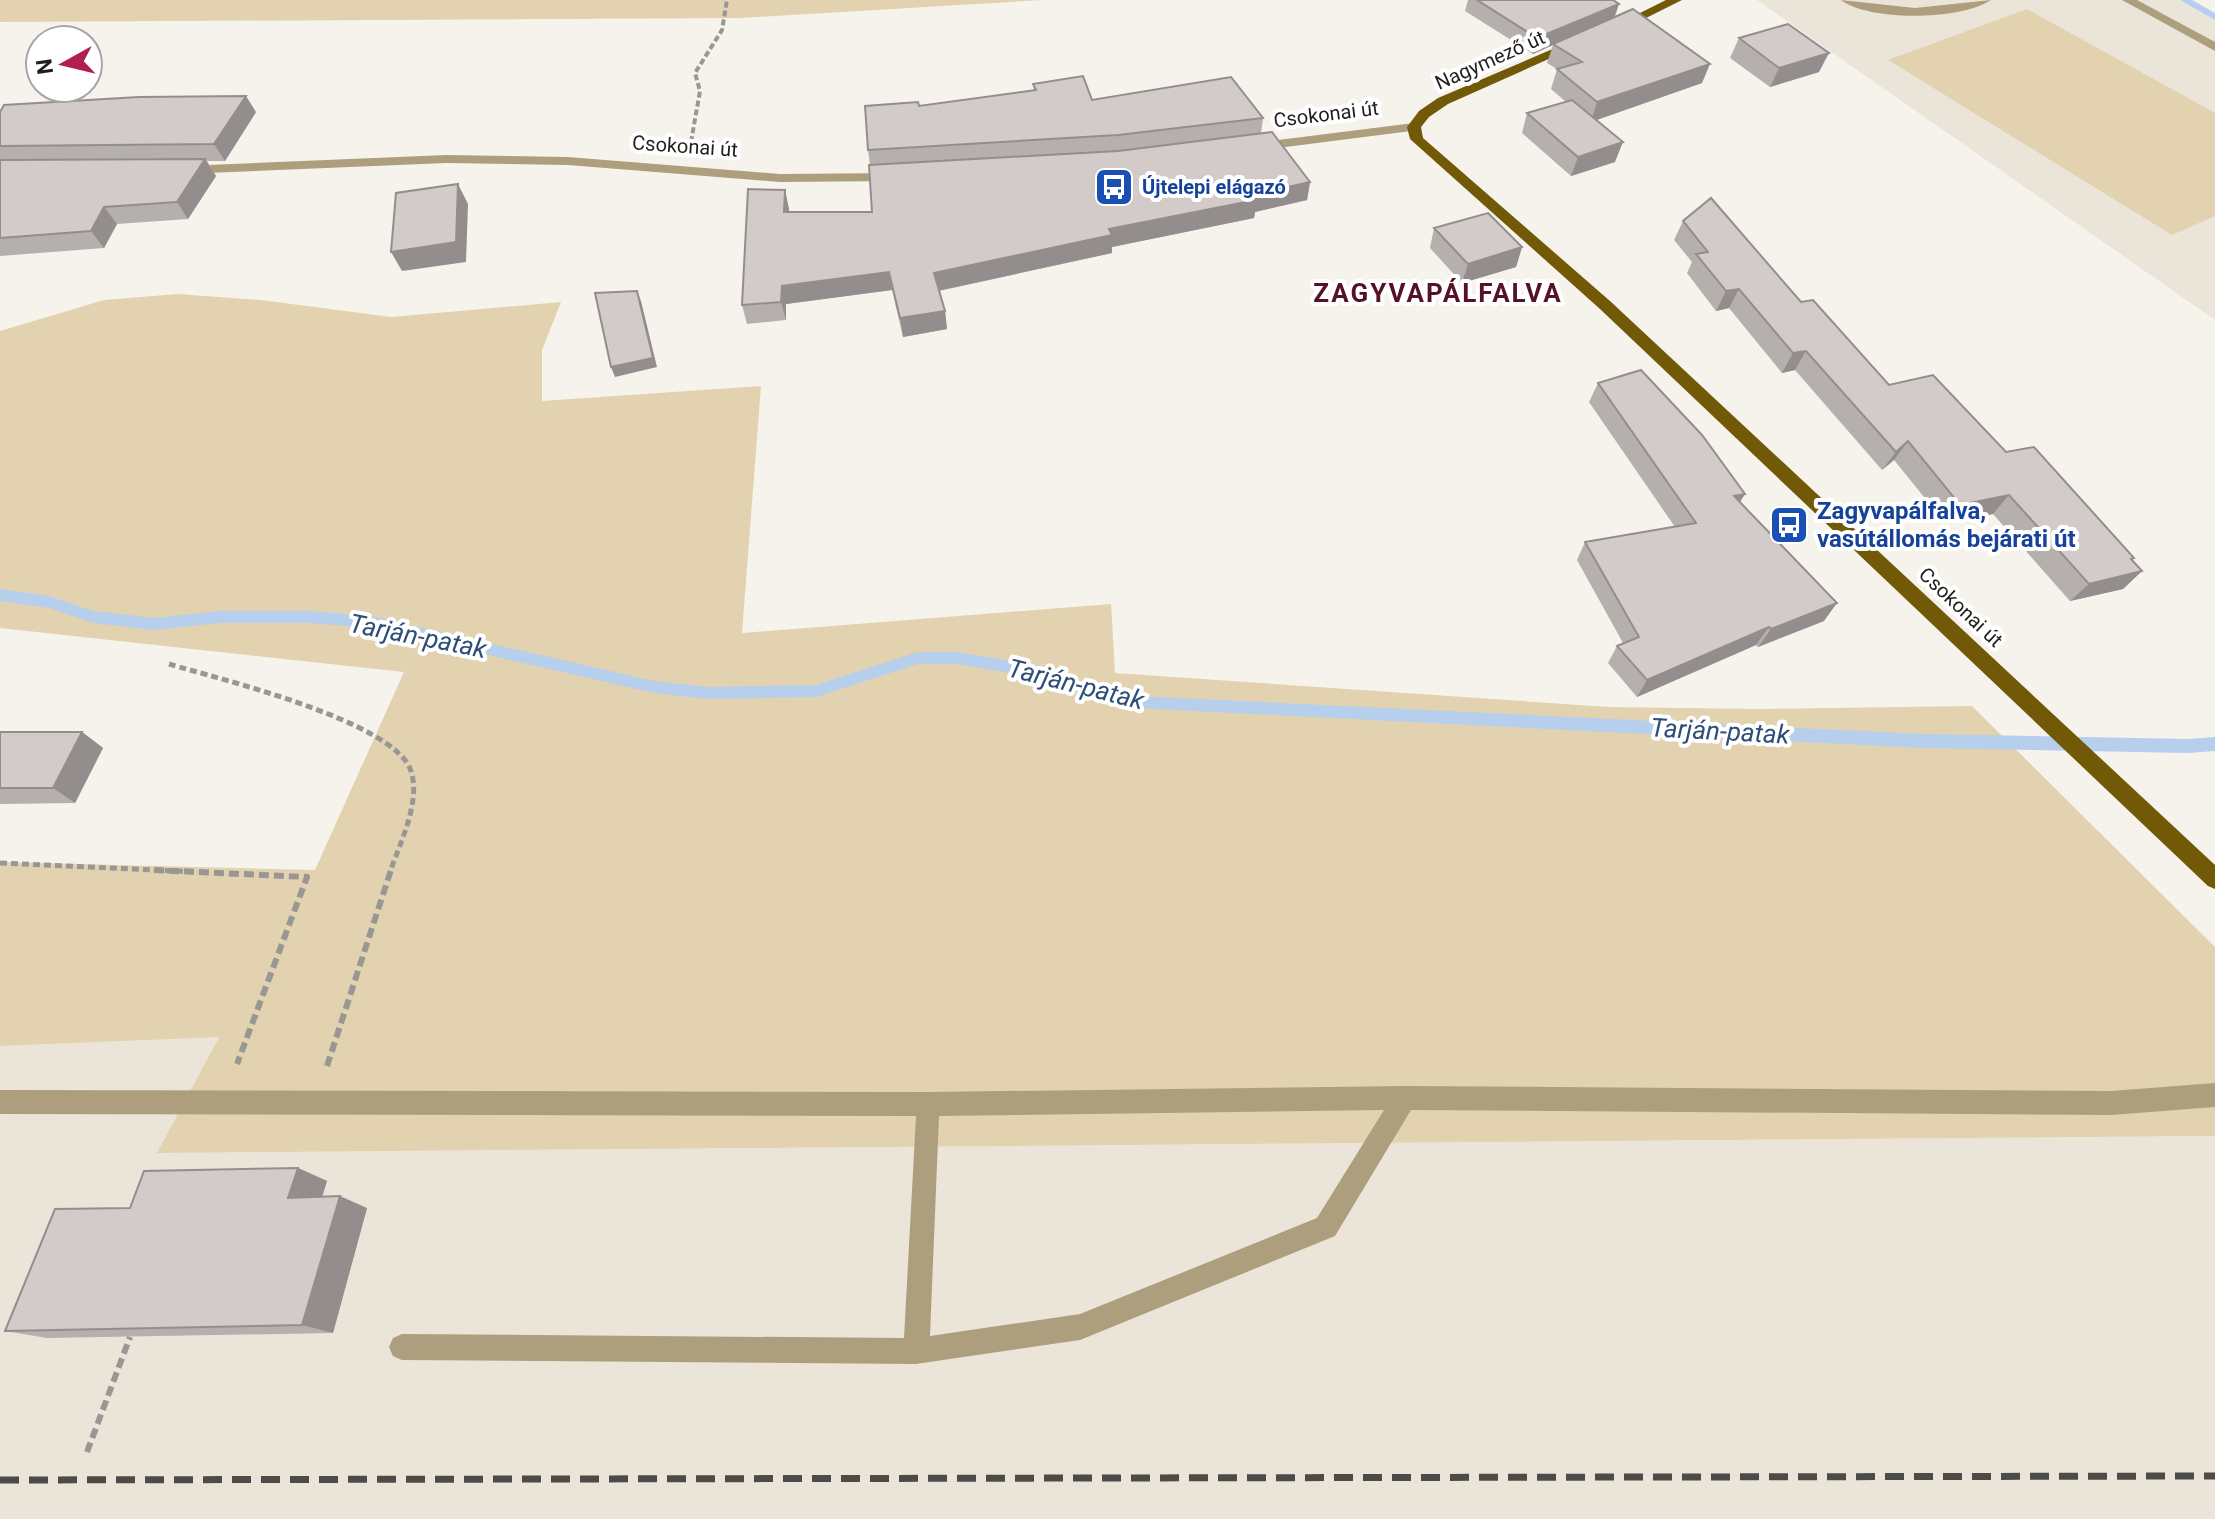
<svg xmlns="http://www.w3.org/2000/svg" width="2215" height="1519" font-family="Roboto,sans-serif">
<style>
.built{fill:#ebe5d9}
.green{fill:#e2d2b0}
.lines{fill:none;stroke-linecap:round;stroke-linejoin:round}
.stream{fill:#b6cfed;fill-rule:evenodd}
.path-far2{stroke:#999793;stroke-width:4;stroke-dasharray:6 3;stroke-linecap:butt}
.path-far1{stroke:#999793;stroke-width:5;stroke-dasharray:7 4;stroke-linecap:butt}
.path{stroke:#999793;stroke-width:6;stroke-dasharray:10 5;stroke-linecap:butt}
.minor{fill:#ad9f7d;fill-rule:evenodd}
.major{fill:#725908;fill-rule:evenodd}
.rail{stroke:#4d4b48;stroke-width:7;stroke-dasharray:19 10;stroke-linecap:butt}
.wall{fill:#b5afad}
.shaded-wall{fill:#938e8d}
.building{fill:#d2cbc9;stroke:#938e8d;stroke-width:2}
.labels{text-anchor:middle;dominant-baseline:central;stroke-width:8;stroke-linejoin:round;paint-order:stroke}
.far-street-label{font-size:20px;fill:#201f1d;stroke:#fff}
.far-transit-label{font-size:20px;font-weight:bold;fill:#164399;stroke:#fff;text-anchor:start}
.transit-label{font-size:24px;font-weight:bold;fill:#164399;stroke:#fff;text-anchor:start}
.far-district-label{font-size:26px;font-weight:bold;letter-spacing:2px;fill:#551125;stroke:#fff}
.water-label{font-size:26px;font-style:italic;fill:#2c4e78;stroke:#fff}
</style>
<rect width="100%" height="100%" fill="#f6f3ed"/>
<path class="built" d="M1757,0H2180L2215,20V320Z
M219,1036L158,1153L2215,1136V1519H0V1046Z"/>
<path class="green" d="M0,0H1043L739,18L0,22Z
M2027,9L2215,113V216L2172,235L1888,60Z
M178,294L261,300L391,317L561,302L542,350V401L761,386L742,633L1111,604L1115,673L1608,707L1758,709L1972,706L2215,947V1136L157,1153L219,1037L0,1046V862L315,870L404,672L0,628V331L104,300Z"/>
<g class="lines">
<path class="stream" d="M2180,0H2192L2215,13V20Z
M0,589L49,596L94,611L155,618L219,611H311L371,616L654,681L708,687L816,685L918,652H957L1042,666L1083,682L1136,696L1922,734L2188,739L2215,737V751L2188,753L1922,748L1136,708L1081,694L1040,678L957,664H918L816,697L708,699L654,693L371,628L311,623H219L155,630L94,623L49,608L0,601Z"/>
<path class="path-far2" d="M691,142L700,91L695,73L722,30L727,0"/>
<path class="path-far1" d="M169,664C219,679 395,721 411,771C421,802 400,843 390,872
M0,863L198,872"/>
<path class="path" d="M154,870L307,877L237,1064
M327,1066L391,870
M87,1452L130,1337"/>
<path class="minor" d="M1841,0L1915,8L1991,0C1962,20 1870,22 1841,0Z
M2122,0H2137L2215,42V51Z
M1414,123L1421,127L1419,130L1254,151L1247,147L1254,143Z
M446,155L568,157L780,174L895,173L902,177L895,181L780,182L568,165L446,163L184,174L177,170L184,166Z
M2215,1083V1107L2111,1115L1411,1110L1335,1236L1080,1340L916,1364L402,1360L393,1356L389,1347L393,1338L402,1334L904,1338L916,1116L0,1114V1090L928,1092L1405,1086L2111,1091ZM1384,1110L1317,1218L1080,1314L930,1336L939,1116Z"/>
<path class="major" d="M1666,0H1682L1622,30L1612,27Z
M1569,42L1580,45L1448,104L1429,117L1421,127L1423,138L1610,301L2215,865V889L2208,886L1600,309L1410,139L1407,127L1419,111L1438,98Z"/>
<path class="rail" d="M0,1480L2215,1476"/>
</g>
<path class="wall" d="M1468,0H1613L1614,17L1702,83L1596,120L1615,162L1571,176L1522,133L1527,113L1566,102L1551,89L1557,69L1547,63L1553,45L1533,54L1465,11Z
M1739,38L1819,72L1770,87L1730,58Z
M1033,84L1092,100L1263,118L1261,134L1310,182L1307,200L1255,212L1254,218L1112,247V253L939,291L945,311L947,329L903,337L892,290L786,304V320L747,324L742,305L785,190L789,212H872L870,165L868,150L919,106L1034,90Z
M0,112H256L225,161H207L216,176L188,219L117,224L104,248L0,256Z
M1683,221L1801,302L1889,385L2006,452L2134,558L2132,560L2142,571L2123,589L2070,601L1993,514L1945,523L1894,460L1882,470L1795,370L1782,373L1729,308L1716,311L1687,273L1692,262L1674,240Z
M1434,228L1522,247L1516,267L1462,283L1430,248Z
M1598,383L1740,502L1824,621L1758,647L1756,645L1637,697L1608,663L1617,646L1623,643L1577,560L1585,542L1675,527L1589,402Z
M0,732H82L103,748L75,803L0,804Z
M298,1168L327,1181L322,1197L367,1208L333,1333L47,1338L5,1331L130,1208Z"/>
<path class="shaded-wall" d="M1619,4L1614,19L1553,44V45L1533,54L1537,38Z
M1829,53L1819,72L1770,87L1779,68Z
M1710,64L1702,83L1591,122L1597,102Z
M246,96L256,112L225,161L214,144Z
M1623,142L1615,162L1571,176L1578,157Z
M205,159L216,176L188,219L177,202Z
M1310,182L1307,200L1255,212L1254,218L1112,247V253L937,291L934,273L1109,229Z
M458,184L468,204L466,262L402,271L391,252Z
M785,190L789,209L788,231L784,212Z
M104,207L117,224L104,248L91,231Z
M1522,247L1516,267L1462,283L1468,264Z
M889,272L892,290L786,304V320L781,302L782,286Z
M1739,289L1729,308L1716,311L1726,291Z
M637,291L641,301L657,367L615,377L611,367Z
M945,311L947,329L903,337L900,318Z
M1806,351L1795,370L1782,373L1793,353Z
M1908,441L1894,460L1882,470L1896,452Z
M1745,494L1734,512V496Z
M2009,495L1993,514L1945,523L1960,505Z
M2142,571L2123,589L2070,601L2089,584Z
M1837,603L1824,621L1758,647L1771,629Z
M1769,627L1756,645L1637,697L1647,680Z
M82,732L103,748L75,803L53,788Z
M298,1168L327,1181L318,1210L288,1198Z
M340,1196L367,1208L333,1333L302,1325Z"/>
<path class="building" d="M1477,0H1613L1619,4L1537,38Z
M1633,9L1710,64L1597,102L1557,69L1582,62L1553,44Z
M1788,24L1829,53L1779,68L1739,38Z
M1083,76L1092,100L1231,77L1263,118L1118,135L868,150L865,106L918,102L919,106L1036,90L1033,84Z
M246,96L214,144L0,146V112L4,105L139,97Z
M1572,100L1623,142L1578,157L1527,113Z
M1272,132L1310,182L1253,195L1256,200L1109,229L1112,235L934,273L945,311L900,318L889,272L782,286L781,302L742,305L748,189L785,190L784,212H872L869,165L1118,151Z
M205,159L177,202L104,207L91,231L0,238V160Z
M458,184L456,242L391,252L396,193Z
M1711,198L1801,302L1813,300L1889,385L1933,375L2006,452L2034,447L2134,558L2131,559L2142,571L2089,584L2009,495L1960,505L1908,441L1896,452L1806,351L1793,353L1739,289L1726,291L1696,254L1708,252L1683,221Z
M1488,213L1522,247L1468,264L1434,228Z
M637,291L653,358L611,367L595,293Z
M1641,370L1702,435L1745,494L1734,496L1837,603L1771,629L1769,627L1647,680L1617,646L1639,637L1585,542L1696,523L1598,383Z
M0,732H82L53,788H0Z
M298,1168L288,1198L340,1196L302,1325L5,1331L55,1209L130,1208L144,1171Z"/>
<defs>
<symbol id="bus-square" viewBox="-11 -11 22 22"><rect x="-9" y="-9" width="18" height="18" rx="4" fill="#1a4fb4" stroke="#fff"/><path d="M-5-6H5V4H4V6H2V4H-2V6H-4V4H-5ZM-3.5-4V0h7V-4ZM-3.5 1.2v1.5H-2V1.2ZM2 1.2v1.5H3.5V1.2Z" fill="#fff"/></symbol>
</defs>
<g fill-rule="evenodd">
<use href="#bus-square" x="1092" y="165" width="44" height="44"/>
<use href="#bus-square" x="1767" y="503" width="44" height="44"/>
</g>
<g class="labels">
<g class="far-street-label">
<text transform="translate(1490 60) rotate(-24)">Nagymező út</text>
<text transform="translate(1326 114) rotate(-7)">Csokonai út</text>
<text transform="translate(685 146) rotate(4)">Csokonai út</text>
<text transform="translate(1961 607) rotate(43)">Csokonai út</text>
</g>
<g class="far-transit-label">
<text x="1142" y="187">Újtelepi elágazó</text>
</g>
<g class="transit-label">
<text x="1817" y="511">Zagyvapálfalva,<tspan x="1817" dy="28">vasútállomás bejárati út</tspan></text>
</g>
<g class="far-district-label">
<text x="1438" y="293">ZAGYVAPÁLFALVA</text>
</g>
<g class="water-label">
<text transform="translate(418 636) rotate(11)">Tarján-patak</text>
<text transform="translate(1076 684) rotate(14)">Tarján-patak</text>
<text transform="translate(1720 731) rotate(3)">Tarján-patak</text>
</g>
</g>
<g transform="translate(64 64) rotate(262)"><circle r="38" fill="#ffffff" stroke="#a6a5a5" stroke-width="2"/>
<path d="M0-6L14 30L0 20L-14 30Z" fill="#b01f4f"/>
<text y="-12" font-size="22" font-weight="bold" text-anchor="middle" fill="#201f1d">N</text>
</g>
</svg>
